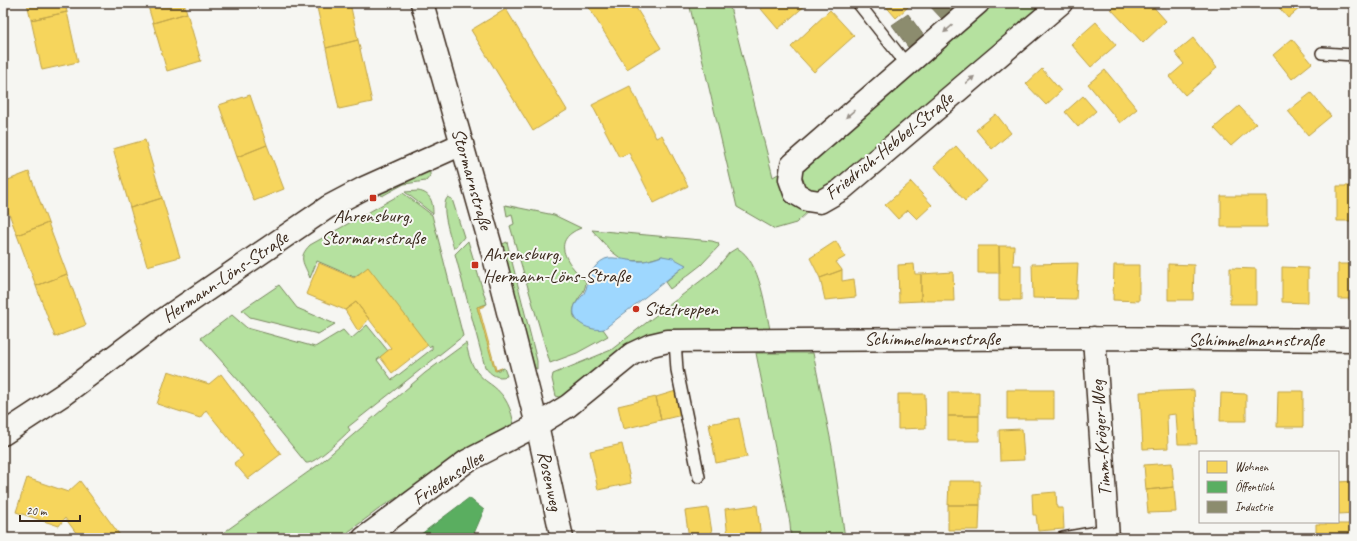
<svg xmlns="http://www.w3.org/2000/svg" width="1357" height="541" font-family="Caveat,sans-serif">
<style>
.green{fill:#b5e19f;stroke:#78865e}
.water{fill:#9ed7fe;stroke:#7692a4}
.homes{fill:#f6d55c;stroke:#bea249}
.public{fill:#5aae61;stroke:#51864d}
.industry{fill:#8c8c6e;stroke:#746f56}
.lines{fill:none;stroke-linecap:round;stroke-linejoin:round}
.service-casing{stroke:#3b2a1e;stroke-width:14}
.minor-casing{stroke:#3b2a1e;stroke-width:25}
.tertiary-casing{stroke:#3b2a1e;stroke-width:25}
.service{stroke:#f6f6f2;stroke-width:11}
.minor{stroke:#f6f6f2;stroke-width:22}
.tertiary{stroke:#f6f6f2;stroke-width:22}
.oneway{fill:#989088}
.poi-dot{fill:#c8321e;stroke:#f6f6f2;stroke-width:1.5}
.labels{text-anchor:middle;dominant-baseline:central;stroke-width:4;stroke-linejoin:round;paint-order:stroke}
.street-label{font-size:19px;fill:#3b2a1e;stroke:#f6f6f2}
.poi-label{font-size:19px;fill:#3b2a1e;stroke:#f6f6f2;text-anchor:start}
</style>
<rect width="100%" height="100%" fill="#f6f6f2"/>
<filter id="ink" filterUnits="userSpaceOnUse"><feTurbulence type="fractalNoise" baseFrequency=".025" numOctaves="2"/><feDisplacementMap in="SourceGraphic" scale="8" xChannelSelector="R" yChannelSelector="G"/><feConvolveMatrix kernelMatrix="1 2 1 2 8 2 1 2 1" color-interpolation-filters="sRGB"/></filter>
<g filter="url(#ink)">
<path class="green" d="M689,3H729L773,177L816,152L989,3H1050L834,187L796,223L775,229L737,207Z
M430,169V176L426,181L404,184L382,196L379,191Z
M418,191C431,193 433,202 433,214L405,192Z
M403,193L432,215L463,336L348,427L350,430C343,437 314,465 306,463L240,382L201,338L232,315L247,328L315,347L343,330L351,339L367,325L388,351L377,360L392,380L432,349V345L429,347L368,268L354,277L317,261L310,278C304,263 297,258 310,245Z
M448,197L452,199L464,237L454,249C451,238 439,205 448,197Z
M505,205L554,215L581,228C548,241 569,265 586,282C585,293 579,296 575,305C567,323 590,329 603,329L608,336L577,353L550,363L510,226L514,224L512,214L507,216Z
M592,230L712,241L718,243L719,246L701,265L670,289L665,282L686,265L662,256L645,261L623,260L611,251Z
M468,241L487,304L477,307L496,371L504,368L507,376C497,379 491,375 485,367L455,254Z
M507,242L537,361V369L535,368L500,245Z
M737,248C761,261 765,309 771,334L682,336L561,398L556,396L552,379L553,374L611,350L716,269L729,253Z
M279,285L297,308L335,324L318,334L250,317L242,310Z
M466,343C468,352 470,362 475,369C480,377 486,381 493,386C506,396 512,410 514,426L383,506L340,538H216L318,465L425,373Z
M756,353H813L832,447L845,538H791L790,523Z"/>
<path class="water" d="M662,256L673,258L686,265L604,329C591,332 568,322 575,305C578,299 584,296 586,289C589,278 592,265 605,259C613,255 634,263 644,261C650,260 657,258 662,256Z"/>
<path class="homes" d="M27,3H65L67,12L31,20Z
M147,3H184L187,13L153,23Z
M316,3H350L358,40L326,48Z
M586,3H633L661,48L627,69Z
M756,3H806L807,4L778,29Z
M883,3H907L909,6L896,18Z
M1118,3H1150L1166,21L1143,43L1111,9Z
M1275,3H1306L1288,18Z
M506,9L567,110L533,131L471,30Z
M830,10L854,36L814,72L791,47Z
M67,12L78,62L42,70L31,20Z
M187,13L201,61L167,71L153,23Z
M1096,22L1116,45L1091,67L1071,44Z
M1193,38L1217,68L1185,95L1169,77L1184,64L1175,53Z
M1292,39L1312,63L1292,79L1273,55Z
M358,40L372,102L339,109L326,48Z
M1042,69L1061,91L1046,105L1026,84Z
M1105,70L1137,109L1120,123L1088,84Z
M630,86L656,138L662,135L688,186L654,203L629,153L619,157L592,105Z
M1311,93L1331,116L1308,135L1288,111Z
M250,95L267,145L237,157L219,105Z
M1083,96L1096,111L1078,127L1065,112Z
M1239,106L1256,124L1231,146L1214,128Z
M996,114L1011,133L992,149L976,130Z
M145,140L162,198L130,208L113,149Z
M267,145L284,189L254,201L237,157Z
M956,146L987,181L965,201L934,166Z
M29,172L48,223L17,235L3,198V182Z
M911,182L932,205L917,219L908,210L898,219L885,205Z
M1337,186H1354V221H1337Z
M1221,196H1267V227H1221Z
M162,198L180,257L147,266L130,208Z
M48,223L67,274L36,286L17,235Z
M836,241L845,257L836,262L842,270L820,278L810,258Z
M978,246H999L1000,273H978Z
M999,246H1014L1013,265H1021V300H999Z
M319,263L354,278L368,267L428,345L392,373L380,357L391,348L356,302L345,310L306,294Z
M1078,263L1076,299L1033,298L1032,264Z
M914,264L915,274H921V301L899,302L898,265Z
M1168,264L1194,265L1193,300H1168Z
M1338,264H1354V299H1338Z
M1114,265H1139V301L1113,300Z
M1282,267L1308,268V303L1282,302Z
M1230,268L1256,269V304H1230Z
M842,270V281L854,279L856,297L825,300L820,278Z
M953,272L954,301H921V274Z
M67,274L86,325L55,337L36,286Z
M356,302L369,319L358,331L345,310Z
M485,305V306L479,308L496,370L502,368L495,371L477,307Z
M168,371L209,384L221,374L281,454L248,479L234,463L243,456L206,410L200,418L157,404Z
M1007,390H1054V419H1007Z
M1194,390L1197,444H1178L1176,414L1167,415L1168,448L1143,449L1140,392Z
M676,391L682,415L661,420L656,397Z
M1278,391H1303V427H1277Z
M948,392H979V416H948Z
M1221,393L1246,394V421H1220Z
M898,394H925L926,428L898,429Z
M656,397L661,420L623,429L618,406Z
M1350,404H1354V430L1351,431Z
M948,416H979V441H948Z
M739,418L747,457L716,463L709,424Z
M1022,429L1024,460L1000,461L999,430Z
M622,444L631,483L598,490L590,451Z
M1172,463L1174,487L1146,490L1144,465Z
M27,478L68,492L80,481L122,538H80L65,518L59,526L16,512Z
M949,481H980V505H948Z
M1354,481V513L1339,514L1338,482Z
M1174,487L1176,512L1148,513L1146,490Z
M1056,492L1057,508H1063L1064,529L1038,531L1036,515H1033L1032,494Z
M757,505L761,538H728L725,509Z
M948,505H980L979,530H948Z
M708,508L713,538H689L685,511Z
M1316,524H1354V538H1316Z"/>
<path class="public" d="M469,498L484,510L472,538H423L420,535Z"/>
<path class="industry" d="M927,3H952L956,7L943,20Z
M908,14L924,36L908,47L892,25Z"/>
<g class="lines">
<defs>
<path id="service" d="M858,3L907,65
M1322,53L1354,55
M675,341L677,370L699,477
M1063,538L1108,530"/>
<path id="minor" d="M978,3L792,165L790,179L795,193L807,200L820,202L841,190L1061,3
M1094,338L1108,538
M3,434L64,394L160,322L328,207L364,188L462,144
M364,538L467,461L537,425L568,406L632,354L651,345L668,341L1094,338L1354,340"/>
<path id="tertiary" d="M422,3L495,261L537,425L562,538"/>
</defs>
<use href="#service" class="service-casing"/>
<use href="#minor" class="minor-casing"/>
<use href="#tertiary" class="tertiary-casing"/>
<use href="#service" class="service"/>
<use href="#minor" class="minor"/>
<use href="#tertiary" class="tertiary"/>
</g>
<defs><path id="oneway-solid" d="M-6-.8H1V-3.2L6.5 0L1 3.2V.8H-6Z"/></defs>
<g class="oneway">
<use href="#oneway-solid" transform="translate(948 29) rotate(139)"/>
<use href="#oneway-solid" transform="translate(970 80) rotate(-40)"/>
<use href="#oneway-solid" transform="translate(850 114) rotate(139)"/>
</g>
</g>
<g class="poi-dot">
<rect x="369" y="194" width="8" height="8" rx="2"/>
<rect x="471" y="261" width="8" height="8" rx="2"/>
<circle cx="636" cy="309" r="4"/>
</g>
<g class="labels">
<g class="street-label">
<text transform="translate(889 146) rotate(-39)">Friedrich-Hebbel-Straße</text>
<text transform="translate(472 179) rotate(74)">Stormarnstraße</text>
<text transform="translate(225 277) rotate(-34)">Hermann-Löns-Straße</text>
<text x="932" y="339">Schimmelmannstraße</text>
<text x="1256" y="340">Schimmelmannstraße</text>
<text transform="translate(1101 438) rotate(-94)">Timm-Kröger-Weg</text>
<text transform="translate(448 478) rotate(-34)">Friedensallee</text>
<text transform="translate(550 481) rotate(78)">Rosenweg</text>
</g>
<g class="poi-label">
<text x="373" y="216" text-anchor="middle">Ahrensburg,<tspan x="373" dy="22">Stormarnstraße</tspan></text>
<text x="483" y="254">Ahrensburg,<tspan x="483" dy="22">Hermann-Löns-Straße</tspan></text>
<text x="644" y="309">Sitztreppen</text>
</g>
</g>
<rect width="1357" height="541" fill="none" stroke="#f6f6f2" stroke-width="16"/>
<rect x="8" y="8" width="1341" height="525" fill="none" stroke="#3b2a1e" stroke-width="1.5" filter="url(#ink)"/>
<rect x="1199" y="451" width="140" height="72" fill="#f6f6f2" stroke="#aba49d"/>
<rect x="1207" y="461" width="20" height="12" fill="#f6d55c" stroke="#aba49d"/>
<text x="1235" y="471" font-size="12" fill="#3b2a1e">Wohnen</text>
<rect x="1207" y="481" width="20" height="12" fill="#5aae61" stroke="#aba49d"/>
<text x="1235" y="491" font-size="12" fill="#3b2a1e">Öffentlich</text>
<rect x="1207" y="501" width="20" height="12" fill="#8c8c6e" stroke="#aba49d"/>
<text x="1235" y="511" font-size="12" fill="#3b2a1e">Industrie</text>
<path d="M20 515v6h60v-6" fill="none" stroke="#3b2a1e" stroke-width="2"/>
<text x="26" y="515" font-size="12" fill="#3b2a1e" stroke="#f6f6f2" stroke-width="3" paint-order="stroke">20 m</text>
</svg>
